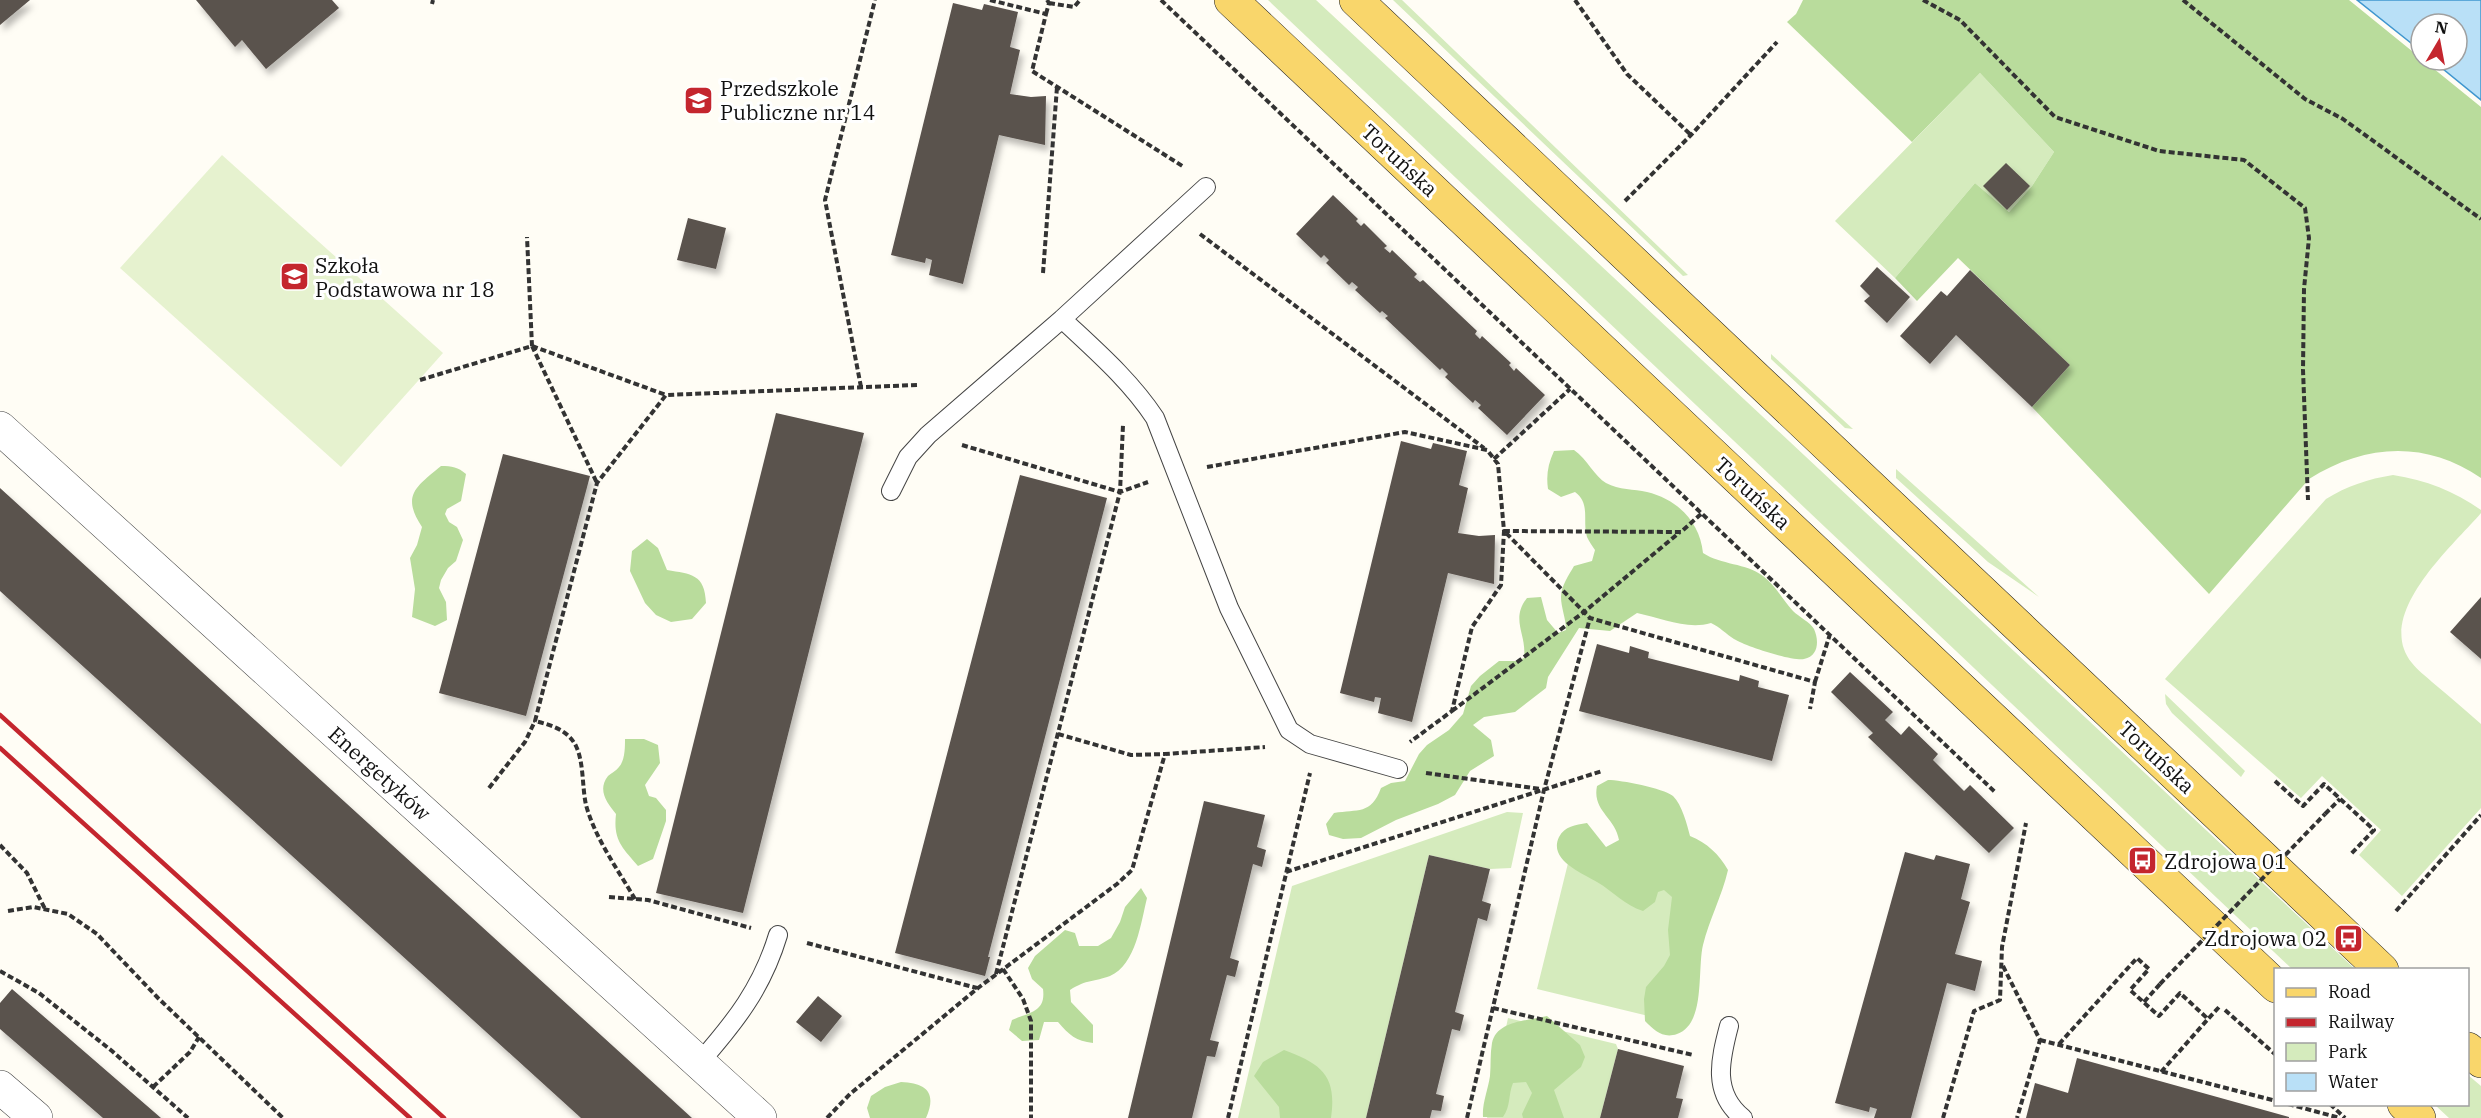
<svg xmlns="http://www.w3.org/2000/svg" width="2481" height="1118" font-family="'IBM Plex Serif',serif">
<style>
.green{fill:#d5ebbd}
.forest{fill:#b9dc9c}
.pitch{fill:#e6f2cf}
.water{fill:#b9e0f7;stroke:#3f96cf;stroke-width:1.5}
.building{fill:#5a524d;filter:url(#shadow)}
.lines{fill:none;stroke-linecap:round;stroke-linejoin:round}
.service-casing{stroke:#444;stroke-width:20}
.minor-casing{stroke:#444;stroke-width:34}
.primary-casing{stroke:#222;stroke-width:34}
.path{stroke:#333;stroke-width:4;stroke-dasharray:6 3;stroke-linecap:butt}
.service{stroke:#fff;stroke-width:18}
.minor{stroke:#fff;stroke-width:33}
.primary{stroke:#f9d66b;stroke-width:33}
.rail{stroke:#c4262e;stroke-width:4.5}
.path-bridge{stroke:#333;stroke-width:4;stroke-dasharray:6 3;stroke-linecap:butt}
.labels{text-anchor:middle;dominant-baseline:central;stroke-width:6;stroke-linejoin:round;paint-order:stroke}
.poi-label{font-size:21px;fill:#111;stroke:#fff;text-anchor:start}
.street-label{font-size:21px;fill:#111;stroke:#fff}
</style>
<defs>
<filter id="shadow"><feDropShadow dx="3.5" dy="6" stdDeviation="3" flood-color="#0004"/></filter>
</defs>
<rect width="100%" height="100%" fill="#fffdf5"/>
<path class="green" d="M1268,0H1316L2355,969H2292Z
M1393,0H1402L1688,275L1683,276Z
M1980,73L2054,152L2032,186L2009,212L1975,183L1895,278L1835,221Z
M1771,354L1853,429L1845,428L1771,359Z
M1896,469L2039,597L1988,562L1896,478Z
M2393,475C2426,480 2454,491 2481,510V513C2452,547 2373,615 2412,663C2417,670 2426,676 2432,682C2449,696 2465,710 2481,724V808L2402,896L2359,855L2381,830L2322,776L2301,798L2165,679L2326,499C2347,486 2368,479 2393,475Z
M2165,694L2245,771L2241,777L2172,713L2166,704Z
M1507,812L1523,813L1511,868L1490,869L1429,855L1366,1118H1238L1292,886Z
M1570,855L1698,886L1665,1020L1537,989Z
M1508,1018L1616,1044L1618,1049L1600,1118H1487Z
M2468,1075L2481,1086V1118H2449L2435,1105L2468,1104Z"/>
<path class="forest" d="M1803,0H2349L2481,107V478C2425,440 2365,444 2309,479L2209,594L2032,407L2070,365L1958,258L1917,301L1895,278L1975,183L2009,212L2032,186L2054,152L1980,73L1912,142L1787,22L1796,14Z
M1574,450C1587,459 1595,477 1606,483C1619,490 1634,489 1647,492C1677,499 1700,522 1703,553C1721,565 1746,563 1763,576C1775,585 1783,600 1793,611C1799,617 1810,622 1814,629C1819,640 1819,656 1804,659C1791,661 1745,646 1734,639C1726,634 1720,627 1711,623C1687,630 1661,618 1637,613L1610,631L1579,628L1548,677L1546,688L1515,712L1484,717L1473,725L1491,740L1494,756L1470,771L1455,795L1438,804L1396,820L1361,838L1343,839L1329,835L1326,824L1334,813C1358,809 1371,815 1381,788L1391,783L1405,781L1419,754L1427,745L1449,730L1463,714L1471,686L1480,676L1499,661H1517L1524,658C1527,634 1510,620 1527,598L1541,597L1547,620L1558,633L1566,630C1566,618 1561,608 1561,597C1561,586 1569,575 1574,566L1592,561L1595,550C1592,546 1589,541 1587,537C1582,520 1591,504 1575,492L1561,497L1548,489C1546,475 1548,464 1554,451Z
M441,466C452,466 458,467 466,474L461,501L447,509L445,514L449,522L457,527L463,540L456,561L448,568L441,580L439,588L446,602L447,620L435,626L412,617L415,589L410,558L417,545L422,527C401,495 416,487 441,466Z
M647,539L658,548L667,570C691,574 705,574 706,603L692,619L671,622L656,615L645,603L630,571L632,551Z
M625,739H644L658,745L660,763L645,785L649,796L656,798L666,810V821L653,859L638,866C622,847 613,840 616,814C607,803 597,790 608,776C611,773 616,771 619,767C625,760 625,748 625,739Z
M1608,780C1621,780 1663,788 1673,796C1682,805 1687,824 1690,836C1707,843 1719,854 1728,870C1722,896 1709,920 1703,945C1697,970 1706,1024 1677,1034C1663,1039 1654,1030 1645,1021L1644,999L1646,987L1664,966L1670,955L1668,930L1672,897L1664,890L1658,892L1655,902L1643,911C1624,905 1614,892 1597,882C1582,873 1548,860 1559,837C1565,826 1575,825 1587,823L1606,847L1619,840C1615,817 1592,811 1597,786Z
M1141,888L1147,898C1141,922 1136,965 1110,976C1094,982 1087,979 1070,990L1071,1002L1093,1025V1043C1076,1041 1069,1035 1058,1022H1044L1039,1040L1022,1041L1009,1030L1012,1020C1030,1012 1046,1012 1043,989L1032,979L1028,968L1035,956L1065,930L1075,933L1079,946H1098L1111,938L1120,922L1125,907Z
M1547,1016L1580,1045L1585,1057L1581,1067L1554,1090L1564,1118H1523L1522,1114L1532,1093L1526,1082L1513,1083C1508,1095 1511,1106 1503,1117H1483C1482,1103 1488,1090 1490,1076C1491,1065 1490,1054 1492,1043C1497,1020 1528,1021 1547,1016Z
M1284,1050C1322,1064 1337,1076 1331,1118H1280L1279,1107L1254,1076L1263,1062Z
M901,1082C927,1083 937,1093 926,1118H870L867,1108L871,1096L885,1087Z"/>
<path class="pitch" d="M222,155L443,353L341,467L120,268Z"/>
<path class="water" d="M2357,0H2481V100L2432,60H2457V24H2421V51Z"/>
<path class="building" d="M0,0H30L0,25Z
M196,0H332L339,8L266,69L242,40L235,47Z
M953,3L982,10L984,4L1018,12L1010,47L1020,50L1010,94L1031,97L1046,96L1045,145L999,135L963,284L929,275L932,260L926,258L925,263L891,255Z
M2006,163L2030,186L2007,210L1983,186Z
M1333,195L1358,219L1356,221L1361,226L1364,223L1387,246L1384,248L1390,253L1392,250L1417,274L1414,277L1420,282L1423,280L1477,331L1475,334L1480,339L1482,336L1511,363L1509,365L1514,371L1516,368L1545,395L1507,435L1478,408L1481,405L1475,400L1473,403L1445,377L1448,374L1442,368L1440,370L1385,318L1388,316L1382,311L1380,313L1355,290L1358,287L1352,282L1349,285L1326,263L1329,260L1324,255L1321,258L1296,234Z
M688,218L726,228L716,269L677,260Z
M1877,267L1910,297L1887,323L1864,301L1870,296L1860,286Z
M1970,270L2070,365L2032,407L1956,335L1930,364L1900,336L1941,291L1947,296Z
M776,413L864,433L743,913L656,893Z
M1401,441L1431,449L1433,443L1467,451L1459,485L1468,488L1458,533L1479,536L1495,535L1494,584L1448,573L1412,722L1378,713L1381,698L1375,697L1374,702L1340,693Z
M503,454L590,476L526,716L439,693Z
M1020,475L1107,498L988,957H990L985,976L895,953Z
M0,488L692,1118H581L0,591Z
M2481,597V659L2450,632Z
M1597,644L1629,653L1630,646L1649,652L1648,658L1739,681L1740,675L1759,681L1758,687L1789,695L1772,761L1579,711Z
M1850,672L1893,712L1885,720L1901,735L1909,726L1938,754L1933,760L1964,791L1970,785L2014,828L1989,853L1868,737L1873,733L1831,692Z
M1204,801L1265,815L1257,847L1266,850L1262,867L1253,864L1230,958L1239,961L1235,977L1227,975L1210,1040L1219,1042L1215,1057L1207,1056L1192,1118H1128Z
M1905,852L1934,860L1936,855L1970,864L1961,899L1970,902L1955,954L1982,961L1975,991L1947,983L1911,1118H1874L1877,1109L1870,1107L1869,1112L1835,1103Z
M1429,855L1490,869L1482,901L1491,904L1487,921L1478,918L1455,1012L1464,1015L1460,1031L1452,1029L1436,1094L1444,1096L1441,1111L1432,1110L1430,1118H1366Z
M12,989L161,1118H103L0,1029V1003Z
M818,996L842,1016L821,1042L796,1022Z
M1618,1049L1684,1066L1676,1098L1683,1099L1678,1118H1600Z
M2077,1058L2289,1117V1118H2026L2035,1083L2068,1093Z"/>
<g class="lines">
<defs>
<path id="service" d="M1062,319C1095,350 1130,380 1155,418L1229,608L1289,730L1310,744L1398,769
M891,491L908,457L928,435L1062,319L1206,187
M1729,1026C1720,1060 1712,1093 1743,1118
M700,1062C735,1022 762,988 778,935"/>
<path id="minor" d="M0,428L760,1118
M0,1087L36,1118"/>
<path id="primary" d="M1231,0L2276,986
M1356,0L2382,970
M2468,1049L2481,1061
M2404,1104L2419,1118"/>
</defs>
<use href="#service" class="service-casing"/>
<use href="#minor" class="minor-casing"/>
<use href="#primary" class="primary-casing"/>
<path class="path" d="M990,0L1046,14L1032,71L1184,167
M1161,0L1995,792
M1575,0L1627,74L1691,135
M1923,0L1960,20L2055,117L2159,151L2244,160L2305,208L2309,238L2304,289L2303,370L2308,500
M2183,0L2305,99L2343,119L2481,219
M1049,3L1074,7L1080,0
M432,4L433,0
M1046,14L1049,3L1047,0
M1625,201L1691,135L1777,42
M1200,234L1484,448
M1043,273L1057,87
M532,346L597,483
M532,346L666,395
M420,380L532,346L527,237
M861,387L825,200L875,0
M962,445L1120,492L1123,425
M1494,459L1570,389
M1207,467L1405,432L1487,450L1498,464L1504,531L1501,585L1472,627L1452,711L1410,742
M1701,514L1681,532L1504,531L1590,618L1815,682L1810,709
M1815,682L1830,634
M1452,711L1584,612L1680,532
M1058,734L1131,755L1165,754
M1426,773L1540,789
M2275,781L2303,806L2324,784L2374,830L2351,854
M489,788L525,742L535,721
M2325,814L2340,799
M0,845L27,873L45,909
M1286,872L1602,771
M609,897L648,900L751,928
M635,899C618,870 595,838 586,805C582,787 584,763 576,746C568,730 551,725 535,721L597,483L666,395L917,385
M8,911L33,907L68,914L97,934L158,998L283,1118
M2396,911L2481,815
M807,943L977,988
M2003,966L2040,1040L2017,1118
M1003,969L1023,999L1031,1021V1118
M0,971L39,993L112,1051L188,1118
M996,974L1120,492L1148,482
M2144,1002L2160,984
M1493,1008L1693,1055
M2225,1010L2276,1055
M2040,1040L2276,1101
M2059,1044L2137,958L2149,969L2130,990L2159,1016L2180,993L2208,1019L2220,1006
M2161,1072L2208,1019
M153,1087L190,1052L199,1037
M2288,1104L2340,1118
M2330,1104L2345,1118
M827,1118L850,1094L978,988L1117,884L1132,870L1165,754L1265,747
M1228,1118L1310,773
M1467,1118L1544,790L1590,618
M1943,1118L1974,1011L2000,1000L2002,947L2026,823"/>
<use href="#service" class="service"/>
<use href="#minor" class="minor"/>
<use href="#primary" class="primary"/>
<path class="rail" d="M0,715L444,1118
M0,748L410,1118"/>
<path class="path-bridge" d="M2160,984L2325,814"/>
</g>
<defs>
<symbol id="school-square" viewBox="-11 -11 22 22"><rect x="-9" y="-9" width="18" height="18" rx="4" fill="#c4262e" stroke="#fff"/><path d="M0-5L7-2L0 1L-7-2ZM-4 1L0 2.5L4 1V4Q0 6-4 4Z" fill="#fff"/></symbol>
<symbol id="bus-square" viewBox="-11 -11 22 22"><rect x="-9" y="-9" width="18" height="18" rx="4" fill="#c4262e" stroke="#fff"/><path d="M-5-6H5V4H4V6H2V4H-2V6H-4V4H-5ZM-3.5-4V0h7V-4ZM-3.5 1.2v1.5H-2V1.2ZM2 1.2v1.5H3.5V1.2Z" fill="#fff"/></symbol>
</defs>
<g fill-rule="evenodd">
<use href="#school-square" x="682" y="84" width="33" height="33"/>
<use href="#school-square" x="278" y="260" width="33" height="33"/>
<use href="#bus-square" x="2126" y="844" width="33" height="33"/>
<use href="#bus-square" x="2332" y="922" width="33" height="33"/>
</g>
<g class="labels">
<g class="poi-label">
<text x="720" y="88">Przedszkole<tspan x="720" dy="24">Publiczne nr 14</tspan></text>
<text x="315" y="265">Szkoła<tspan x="315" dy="24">Podstawowa nr 18</tspan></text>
<text x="2164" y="861">Zdrojowa 01</text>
<text x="2327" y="938" text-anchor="end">Zdrojowa 02</text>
</g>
<g class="street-label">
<text transform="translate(1400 160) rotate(43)">Toruńska</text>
<text transform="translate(1753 493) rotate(43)">Toruńska</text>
<text transform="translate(2157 757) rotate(43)">Toruńska</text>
<text transform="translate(380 773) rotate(42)">Energetyków</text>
</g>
</g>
<rect x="2274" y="968" width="195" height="138" fill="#ffffff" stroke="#a0a0a0" stroke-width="1.5"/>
<rect x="2286" y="988" width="30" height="9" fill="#f9d66b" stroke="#a0a0a0" stroke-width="1.5"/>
<text x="2328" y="998" font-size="18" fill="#111111">Road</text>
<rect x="2286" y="1018" width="30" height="9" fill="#c4262e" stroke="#a0a0a0" stroke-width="1.5"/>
<text x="2328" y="1028" font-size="18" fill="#111111">Railway</text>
<rect x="2286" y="1043" width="30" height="18" fill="#d5ebbd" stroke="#a0a0a0" stroke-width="1.5"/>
<text x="2328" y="1058" font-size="18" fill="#111111">Park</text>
<rect x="2286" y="1073" width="30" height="18" fill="#b9e0f7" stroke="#a0a0a0" stroke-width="1.5"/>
<text x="2328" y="1088" font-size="18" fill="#111111">Water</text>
<g transform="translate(2439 42) rotate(10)"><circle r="28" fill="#ffffff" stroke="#a0a0a0" stroke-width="1.5"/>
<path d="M0-4.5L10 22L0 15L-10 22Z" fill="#c4262e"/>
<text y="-9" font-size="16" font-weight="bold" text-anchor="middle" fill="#111111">N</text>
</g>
</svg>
